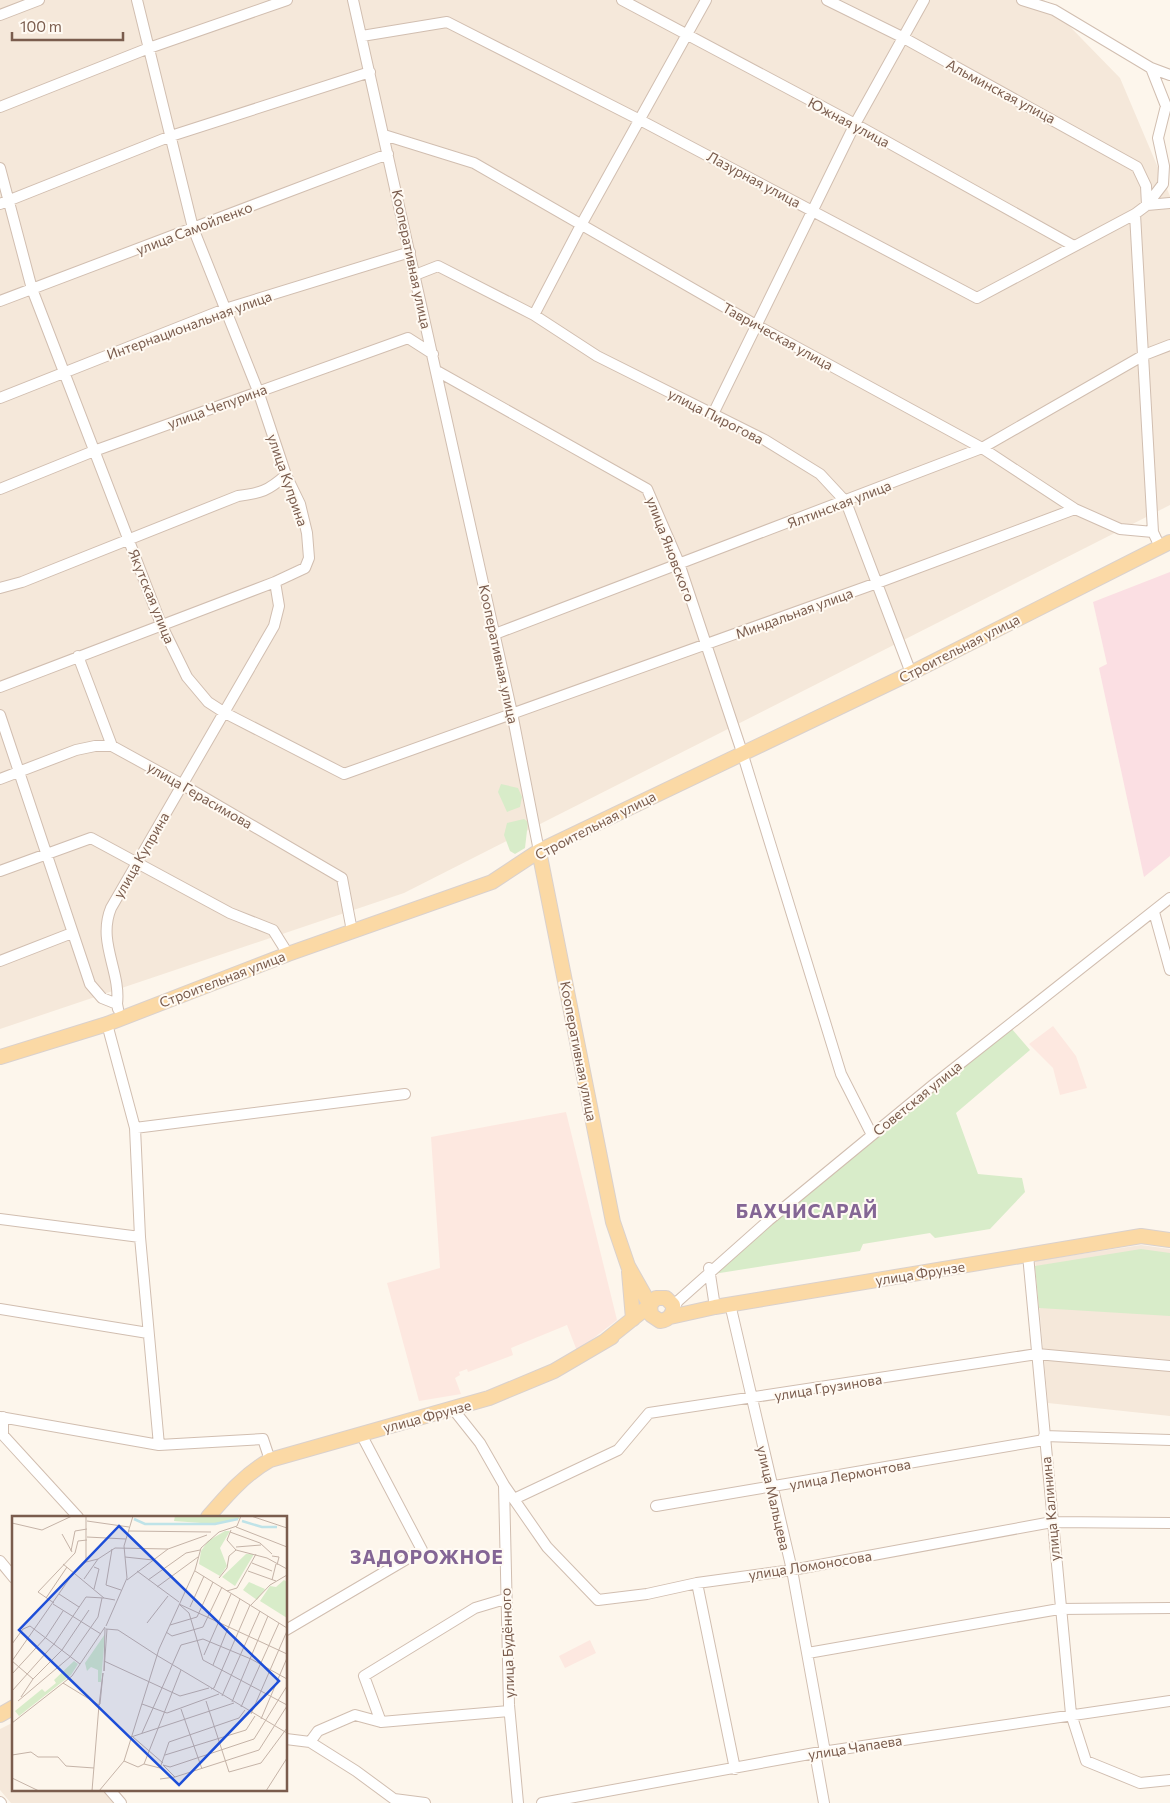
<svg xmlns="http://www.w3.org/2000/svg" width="1170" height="1803" font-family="Commissioner,sans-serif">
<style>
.residential{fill:#f5e8da}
.commercial{fill:#fde8e0}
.medical{fill:#fbdfe3}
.green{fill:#d8ecc9}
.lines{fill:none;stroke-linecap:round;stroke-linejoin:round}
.minor-casing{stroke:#d1beb0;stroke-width:12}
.major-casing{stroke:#dad1cd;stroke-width:16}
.minor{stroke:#fff;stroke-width:10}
.major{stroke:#fbd9a5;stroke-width:14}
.labels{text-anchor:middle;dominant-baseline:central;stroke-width:4;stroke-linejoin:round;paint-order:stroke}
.street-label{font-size:14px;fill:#7a5c4d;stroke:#fffaf3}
.district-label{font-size:19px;font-weight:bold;letter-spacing:1px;fill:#846695;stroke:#fffaf3}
.inset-river{fill:none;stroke:#bfe3e8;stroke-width:2.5}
.inset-road{fill:none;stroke:#c5b3a7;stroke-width:1}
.view{fill:#1d4ed8;fill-opacity:0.15;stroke:#1d4ed8;stroke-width:2.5}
.inset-edge{fill:none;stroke:#7a5c4d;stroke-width:2.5}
</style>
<rect width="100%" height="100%" fill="#fdf6ec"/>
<path class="residential" d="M0,0H1044L1120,78L1170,196V505L404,893L0,1029Z
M1141,1245L1170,1249V1416L1048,1403L1035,1261Z
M14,1722V1789H109L121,1803H11L0,1790V1729Z"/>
<path class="commercial" d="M1053,1026L1076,1056L1087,1088L1060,1095L1053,1068L1029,1044Z
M566,1112L617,1320L577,1351L567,1325L511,1348L513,1355L468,1372L467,1369L459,1372L460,1375L455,1378L461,1394L419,1401L387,1283L440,1268L431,1137Z
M590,1640L596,1653L565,1668L559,1656Z"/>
<path class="medical" d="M1170,572V856L1144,877L1099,668L1107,664L1093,602Z"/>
<path class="green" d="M501,784L518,788L522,797L520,807L507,812L498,792Z
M524,819L528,822L525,848L515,854L510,851L504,835L507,823Z
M1011,1028L1030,1050L956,1113L978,1174L1022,1178L1025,1192L990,1229L935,1238L930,1233L863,1244L860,1251L707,1275Z
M1141,1249L1170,1253V1316L1039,1308L1035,1266Z"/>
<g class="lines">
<defs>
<path id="minor" d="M353,0L512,713L539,851
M622,0L855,124L1074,246
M827,0L902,37L1137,167L1146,186L1147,205
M1022,0L1054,10L1151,68L1166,106L1158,138L1164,166L1163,184L1147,205
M0,15L39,0
M362,36L447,22L640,120L977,298L1135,214L1147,205L1170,203
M1151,68L1170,75
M0,107L149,48L287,0
M384,135L474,163L756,325L982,448L1075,509L1120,529L1153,532L1160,547
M0,168L32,289L161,624L187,677L208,702L225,713L344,774L877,583L1075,509
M0,204L171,136L370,72
M1135,214L1153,532
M415,275L438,266L534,315L597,356L765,440L820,474L846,502L911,673
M0,301L388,154
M534,315L581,225L706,0
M437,371L647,489L679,563L742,752L841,1074L872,1135
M0,398L225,309L410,252
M713,414L855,124L924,0
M0,489L94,451L408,338L433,354
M0,588L22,582L238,496C261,493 268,491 286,475
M495,634L982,448L1144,355L1170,345
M78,656L112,746
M0,687L275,582
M0,715L90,984L102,998L117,1004L118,1009
M0,779L76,750L95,746H112L183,785L342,878L352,931
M0,871L91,838L230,913L273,930L288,954
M1154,912L1170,970
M0,961L72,933
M117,1004C121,971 97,942 111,908L274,626L279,606L275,582L305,568L309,558L307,533L300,504L286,475L258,391L193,228L137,0
M107,1024L135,1128L140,1237L159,1445
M135,1128L405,1094
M0,1219L140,1237
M1028,1255L1071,1714L1086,1761L1140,1783L1170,1780
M709,1268L715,1307
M730,1304L792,1570L825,1752
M0,1309L148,1333
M673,1309L678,1301L769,1220L933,1085L1170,898
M453,1409L480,1443L504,1485L509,1705L518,1803
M0,1417L159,1445L263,1439L270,1460
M3,1417V1435L78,1517
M1044,1436L1170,1440
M504,1485L547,1547L598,1600L647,1594L697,1583L792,1570L1052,1522L1170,1523
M514,1499L618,1450L649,1413L1037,1354L1170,1366
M656,1506L1044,1440
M0,1561L14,1578
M697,1583L735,1769
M286,1630L422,1550L361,1434
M808,1653L1059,1609L1170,1608
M381,1722L364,1676L475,1608L505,1599
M286,1739L310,1742L356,1771L394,1799L425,1803
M310,1742L318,1731L355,1715L381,1722L509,1711
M815,1753L824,1803
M109,1789L121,1803
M0,1802L1,1803
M542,1803L815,1753L1170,1701"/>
<path id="major" d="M539,851L613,1222L628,1266L650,1305L651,1315L660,1321C669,1320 674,1314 673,1305L666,1298H656L650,1305L605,1341
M0,1057L107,1024L288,954L492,882L539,851L911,673L1170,542
M629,1272L633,1319
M670,1317L715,1307L1141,1236L1170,1240
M208,1517C227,1495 245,1474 270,1460L489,1398L554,1371L612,1337
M0,1715L14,1707"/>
</defs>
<use href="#minor" class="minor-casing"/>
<use href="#major" class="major-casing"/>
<use href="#minor" class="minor"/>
<use href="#major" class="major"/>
</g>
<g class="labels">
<g class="street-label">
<text transform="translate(1001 91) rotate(28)">Альминская улица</text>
<text transform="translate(849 122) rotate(28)">Южная улица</text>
<text transform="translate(754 179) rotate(28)">Лазурная улица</text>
<text transform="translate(194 228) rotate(-21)">улица Самойленко</text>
<text transform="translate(412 259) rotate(78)">Кооперативная улица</text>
<text transform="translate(189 325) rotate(-20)">Интернациональная улица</text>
<text transform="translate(778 336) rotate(29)">Таврическая улица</text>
<text transform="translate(217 406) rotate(-20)">улица Чепурина</text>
<text transform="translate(716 416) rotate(27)">улица Пирогова</text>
<text transform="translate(288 480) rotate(71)">улица Куприна</text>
<text transform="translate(839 504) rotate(-21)">Ялтинская улица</text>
<text transform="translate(671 549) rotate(69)">улица Яновского</text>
<text transform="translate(152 596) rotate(68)">Якутская улица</text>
<text transform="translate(794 613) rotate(-20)">Миндальная улица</text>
<text transform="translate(959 648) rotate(-27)">Строительная улица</text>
<text transform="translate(499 654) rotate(78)">Кооперативная улица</text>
<text transform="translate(200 795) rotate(30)">улица Герасимова</text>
<text transform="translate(595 825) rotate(-27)">Строительная улица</text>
<text transform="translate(141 855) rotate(-60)">улица Куприна</text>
<text transform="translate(222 979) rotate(-21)">Строительная улица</text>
<text transform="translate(579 1051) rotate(79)">Кооперативная улица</text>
<text transform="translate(917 1098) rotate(-39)">Советская улица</text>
<text transform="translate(920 1273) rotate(-9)">улица Фрунзе</text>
<text transform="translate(828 1387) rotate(-9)">улица Грузинова</text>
<text transform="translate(427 1416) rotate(-15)">улица Фрунзе</text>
<text transform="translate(850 1474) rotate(-10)">улица Лермонтова</text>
<text transform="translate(774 1498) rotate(77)">улица Мальцева</text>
<text transform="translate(1050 1509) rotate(-95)">улица Калинина</text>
<text transform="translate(810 1565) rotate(-9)">улица Ломоносова</text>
<text transform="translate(507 1643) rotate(-92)">улица Будённого</text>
<text transform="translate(855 1747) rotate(-9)">улица Чапаева</text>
</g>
<g class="district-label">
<text x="807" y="1210">БАХЧИСАРАЙ</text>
<text x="427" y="1556">ЗАДОРОЖНОЕ</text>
</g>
</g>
<g transform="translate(12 1516)">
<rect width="275" height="275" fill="#fdf6ec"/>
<path d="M163,0H228L227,3L203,8L162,5ZM213,15H218L208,32L215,50L208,60L187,48L189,35L196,25ZM234,38H242L223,70L210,61ZM272,64L275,66V102L248,85L258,70L264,71ZM237,66L253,73L245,84L231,74ZM93,118L89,166H86V154L79,151L75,155L73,147ZM62,145L66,148L59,159L7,200L3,195L30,173L33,176L44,167L42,164Z" fill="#d8ecc9"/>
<path class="inset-river" d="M122,3L133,8H203L226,3M230,5L250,11H265"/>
<path class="inset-road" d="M239,0L275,12M75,5L117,11M0,7L30,14L60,0M224,11L275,31M219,14L215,24L224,34M116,15L199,16M218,16L248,27L260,38M50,18L60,36M75,21L114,23M224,31L249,29M100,33L94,69L109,74M59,35L63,15L75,13M260,40L267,41L265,49M113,41L141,44M74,46V0M240,47L260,55M51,48L92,82L103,84M82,51L87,53L82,73M125,55L167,86M183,55L275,112M236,55L264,65M207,62L215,52L217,40L224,34L255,42L275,53M72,63L86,43M115,64L156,33L195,19M136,64L174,37L188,34M260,64L264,48M145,71L186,41M215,75L225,72L244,38M47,78L67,91M34,82L55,51M42,87L26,76L63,37L66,25L75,24M41,88L89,118M167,88L275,138M168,89L177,97L191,144L275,189M239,89L258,69L275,59M178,91L192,60M135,107L156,80M158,109L185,101L201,66M94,110L115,62L112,30L121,0M93,112L92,155L95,113M94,113L106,114L146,140M154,116L160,120L191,111L210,71M0,128L11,113L18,110L68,148M50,134L77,94M192,139L219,78M146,140L275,217M0,145L62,56L74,46L86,43L103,32L156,33M0,145L21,163M92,145L168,180L197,172M201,149L228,83M0,158L34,121L51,95M51,167L87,189M199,173L202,172L238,89M0,175L42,128L74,81L92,82M210,180L248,95M9,181L21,163L50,134M6,185L58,141L86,101L90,82M194,185L217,256L249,247L275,212M220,186L256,100M130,188L155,197L207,178M229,191L267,107M169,193L190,253M239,198L275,115M249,203L275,142M0,207L60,160L93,111M130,217L169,129L191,123L239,143L275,163M119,221L222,187M121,221L151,247M0,239L19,236L26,241H46L54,250L82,252M153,239L234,214L243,200M112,245L126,251L132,248L148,252L157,226L227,202L233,194M132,248L169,154M151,249L163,261L247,234L275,190M151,249L158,251L242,223L275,170M0,262L27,275M148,263L163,261M80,275L87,189L91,157L88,188L87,189M87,275L112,245L147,133L183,54L189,32L207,16L225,10L229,0M254,275L275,242"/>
<path class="view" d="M107,10L267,165L167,269L7,114Z"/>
<rect width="275" height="275" class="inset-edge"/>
</g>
<path d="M12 32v8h111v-8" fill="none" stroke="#7a5c4d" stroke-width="2.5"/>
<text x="20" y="32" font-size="15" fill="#7a5c4d" stroke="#fffaf3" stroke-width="4" paint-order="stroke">100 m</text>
</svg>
